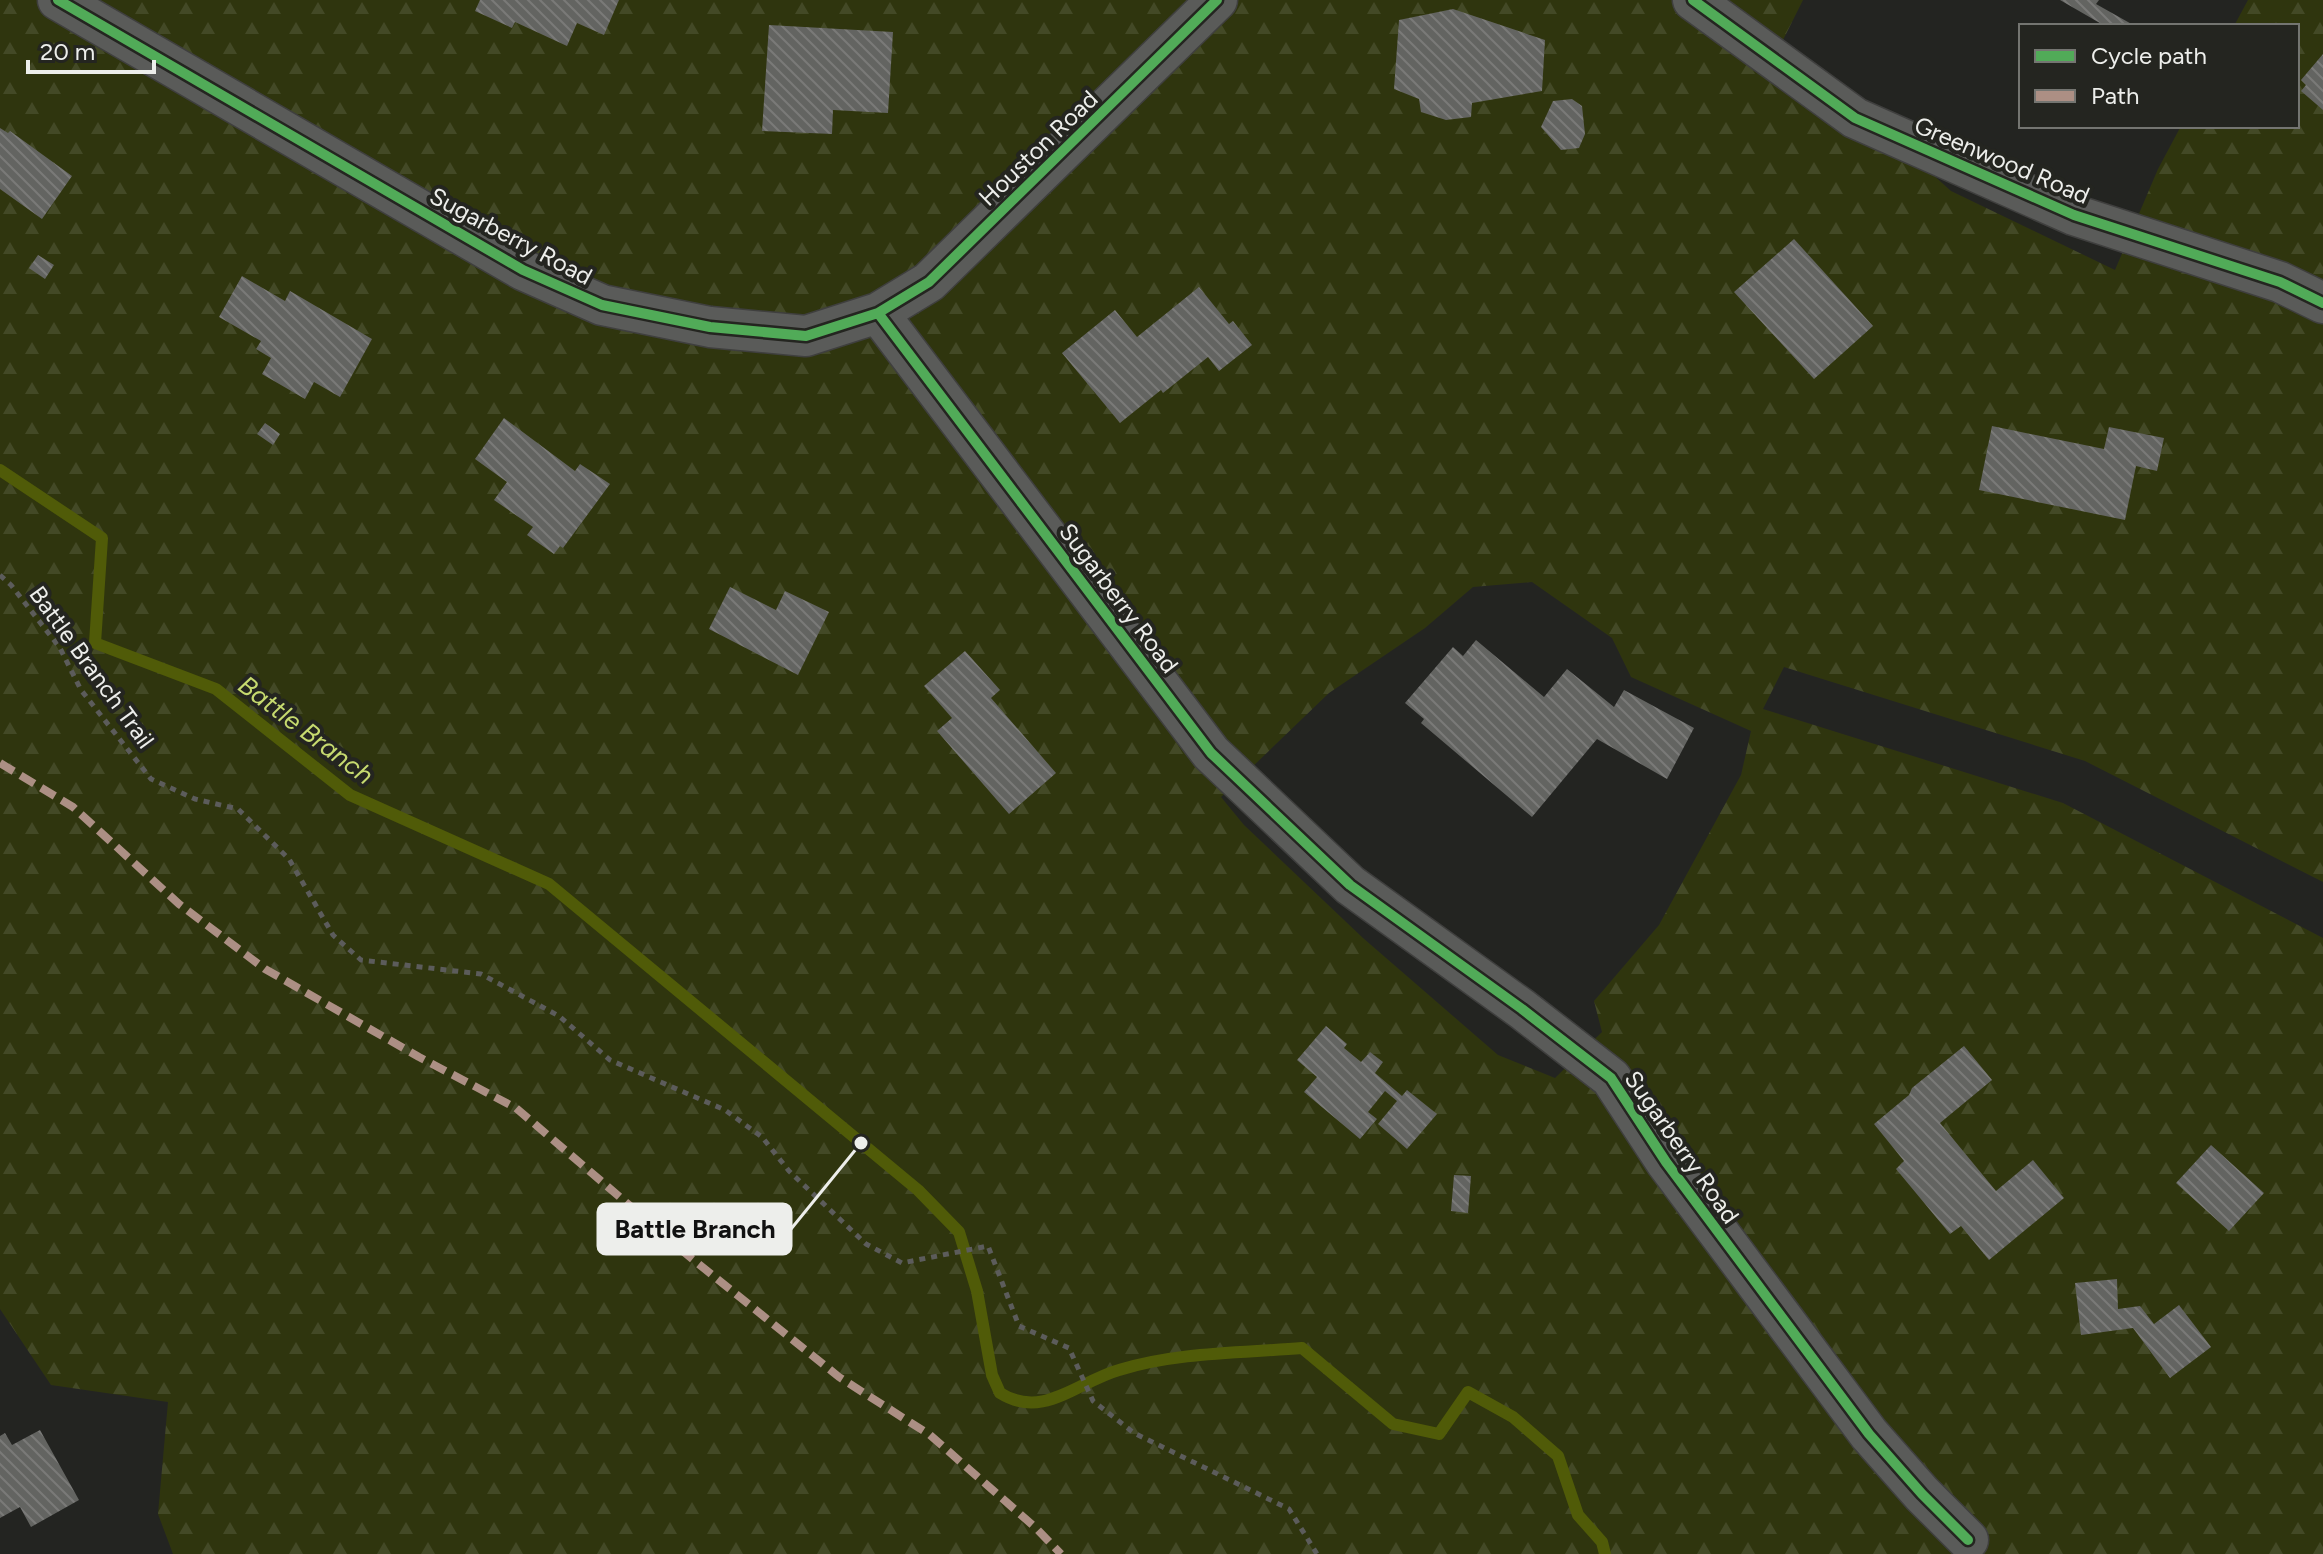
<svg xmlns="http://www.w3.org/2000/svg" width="2323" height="1554" font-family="Figtree,sans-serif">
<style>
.forest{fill:url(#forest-firs);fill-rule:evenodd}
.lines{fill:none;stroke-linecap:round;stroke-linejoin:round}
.stream{stroke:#505b08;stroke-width:12}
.building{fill:url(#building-back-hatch)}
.street-casing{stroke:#3f3f3e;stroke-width:43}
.path{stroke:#5c5c5b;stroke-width:5;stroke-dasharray:6 6;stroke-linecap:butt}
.street{stroke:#5a5b59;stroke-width:40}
.quiet{stroke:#ac8f84;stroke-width:8;stroke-dasharray:16 8;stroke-linecap:butt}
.cycleway-casing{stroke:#242520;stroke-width:15}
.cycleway{stroke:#51ab58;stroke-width:10}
.labels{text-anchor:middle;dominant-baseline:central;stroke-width:8;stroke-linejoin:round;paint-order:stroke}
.street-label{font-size:24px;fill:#edeeeb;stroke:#242520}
.water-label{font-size:26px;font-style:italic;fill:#c6da6f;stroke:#242520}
.leader{fill:none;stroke:#edeeeb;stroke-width:3}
.callout-dot{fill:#edeeeb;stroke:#242520;stroke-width:3}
.callout{fill:#edeeeb;stroke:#edeeeb;stroke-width:3}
.callout-label{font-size:26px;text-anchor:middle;font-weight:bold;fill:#111}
</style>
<defs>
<pattern id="forest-firs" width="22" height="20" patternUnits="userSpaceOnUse" patternTransform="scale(2)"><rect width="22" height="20" fill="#2f350e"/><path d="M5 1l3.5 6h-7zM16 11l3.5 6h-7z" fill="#434926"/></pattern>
<pattern id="building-back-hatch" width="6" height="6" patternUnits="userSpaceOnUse" patternTransform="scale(2)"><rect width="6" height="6" fill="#636461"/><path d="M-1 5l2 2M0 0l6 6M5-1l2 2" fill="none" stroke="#7a7a78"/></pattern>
</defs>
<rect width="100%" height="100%" fill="#232421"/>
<path class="forest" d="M0,0H1803L1783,40L1951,191L2115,270L2158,169L2181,126H2297V26H2234L2248,0H2323V882L2085,761L1784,667L1763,709L2063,803L2323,938V1554H173L158,1514L168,1402L51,1385L0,1309ZM1532,582L1612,638L1631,677L1751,731L1741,775L1659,925L1594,1001L1602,1032L1555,1078L1498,1055L1363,938L1244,825L1221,797L1329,693L1425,628L1473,587Z"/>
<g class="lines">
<path class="stream" d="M0,470L102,538L95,643L216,689L350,795L549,884L918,1190L959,1232L977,1291L992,1375L1000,1393C1043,1420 1077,1382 1119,1370C1177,1352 1242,1353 1302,1348L1393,1424L1439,1434L1468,1392L1513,1417L1558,1456L1578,1515L1602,1542L1605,1554"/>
</g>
<path class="building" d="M480,0H619L604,35L577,23L567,46L515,22L512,28L475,11Z
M2060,0H2099L2096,4L2135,26H2105Z
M1453,9L1545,40L1542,91L1472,103L1471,117L1446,120L1421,112L1419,99L1394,89L1399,20Z
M769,25L893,32L888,113L833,110L832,134L762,131Z
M2323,54V110L2301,91L2306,85L2301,80Z
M1572,99L1582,106L1585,134L1579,148L1561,150L1541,127L1553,101Z
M0,128L8,133L10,131L72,176L42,219L0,189Z
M1794,239L1873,326L1814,379L1734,292Z
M38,255L54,265L45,279L29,268Z
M242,276L285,301L290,291L372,339L340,397L314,382L305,399L262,374L271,358L256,349L261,341L219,317Z
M1199,287L1229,324L1233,321L1252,345L1219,371L1208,357L1163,393L1161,390L1120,423L1062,353L1115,310L1137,337Z
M504,418L575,471L580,464L610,484L563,548L560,546L554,554L527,535L533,527L494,500L507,482L475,459Z
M265,423L280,434L273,445L257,434Z
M1992,426L2104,449L2109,427L2164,438L2157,471L2136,466L2125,520L1979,490Z
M730,587L776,610L785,591L829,612L798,675L709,629Z
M1476,640L1544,697L1567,669L1614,707L1624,690L1694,728L1667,779L1597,739L1532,817L1421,723L1424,719L1405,703L1453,647L1463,656Z
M965,651L1000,690L991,698L1056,773L1009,814L937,731L952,718L924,686Z
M1326,1026L1347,1044L1344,1048L1361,1062L1370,1052L1383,1062L1375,1073L1402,1096L1407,1090L1437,1114L1407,1149L1378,1124L1397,1101L1385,1091L1368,1112L1377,1119L1360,1139L1304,1092L1317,1077L1297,1060Z
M1964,1046L1992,1080L1940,1123L1996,1191L2033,1160L2064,1198L1989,1260L1961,1226L1950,1234L1896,1169L1904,1161L1874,1124L1909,1095L1912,1088Z
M2211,1145L2264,1193L2229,1231L2176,1183Z
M1454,1175L1471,1176L1468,1213L1451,1211Z
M2117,1279L2118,1309L2140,1306L2154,1324L2179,1305L2211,1347L2170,1378L2133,1328L2081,1335L2075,1283Z
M40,1430L79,1500L31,1527L20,1507L0,1518V1436L5,1433L12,1445Z"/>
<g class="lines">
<defs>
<path id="street" d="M58,0L523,270L602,305L710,327L806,336L878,313L929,282L1217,0
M1693,0L1855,118L2074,215L2280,282L2323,303
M878,313L1211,753L1350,885L1522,1009L1611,1078L1666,1162L1869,1434L1922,1494L1968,1540"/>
</defs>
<use href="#street" class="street-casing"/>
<path class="path" d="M0,575L11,585L60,648L81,690L151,779L195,799L238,809L289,859L333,935L361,960L481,974L559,1016L610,1060L725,1110L762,1137L789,1171L866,1244L902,1263L988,1246L1019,1326L1069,1348L1093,1401L1134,1433L1289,1509L1317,1554"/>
<use href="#street" class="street"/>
<path class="quiet" d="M0,763L73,807L179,904L265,969L419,1057L516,1108L685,1253L839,1377L930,1435L1036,1528L1061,1554"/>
<defs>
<path id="cycleway" d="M58,0L523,270L602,305L710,327L806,336L878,313L929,282L1217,0
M1693,0L1855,118L2074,215L2280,282L2323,303
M878,313L1211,753L1350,885L1522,1009L1611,1078L1666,1162L1869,1434L1922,1494L1968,1540"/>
</defs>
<use href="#cycleway" class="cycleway-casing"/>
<use href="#cycleway" class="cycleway"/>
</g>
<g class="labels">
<g class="street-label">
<text transform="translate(1038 148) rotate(-44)">Houston Road</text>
<text transform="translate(2002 160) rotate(23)">Greenwood Road</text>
<text transform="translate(511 236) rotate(28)">Sugarberry Road</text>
<text transform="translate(1119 598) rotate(53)">Sugarberry Road</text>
<text transform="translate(92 667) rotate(54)">Battle Branch Trail</text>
<text transform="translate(1682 1147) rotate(55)">Sugarberry Road</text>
</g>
<g class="water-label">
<text transform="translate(306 730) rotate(37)">Battle Branch</text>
</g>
</g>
<path class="leader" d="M861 1143L791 1229"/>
<circle class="callout-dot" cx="861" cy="1143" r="8"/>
<rect class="callout" x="598" y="1204" width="193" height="50" rx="8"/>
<g class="callout-label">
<text x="695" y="1238">Battle Branch</text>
</g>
<rect x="2019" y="24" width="280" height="104" fill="#242520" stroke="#747571" stroke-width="2"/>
<rect x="2035" y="50" width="40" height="12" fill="#51ab58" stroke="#747571" stroke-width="2"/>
<text x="2091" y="64" font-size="24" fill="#edeeeb">Cycle path</text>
<rect x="2035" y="90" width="40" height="12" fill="#ac8f84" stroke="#747571" stroke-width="2"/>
<text x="2091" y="104" font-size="24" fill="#edeeeb">Path</text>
<path d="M28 60v12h126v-12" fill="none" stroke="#edeeeb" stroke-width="4"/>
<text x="40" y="60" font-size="24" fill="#edeeeb" stroke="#242520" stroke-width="6" paint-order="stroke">20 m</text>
</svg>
